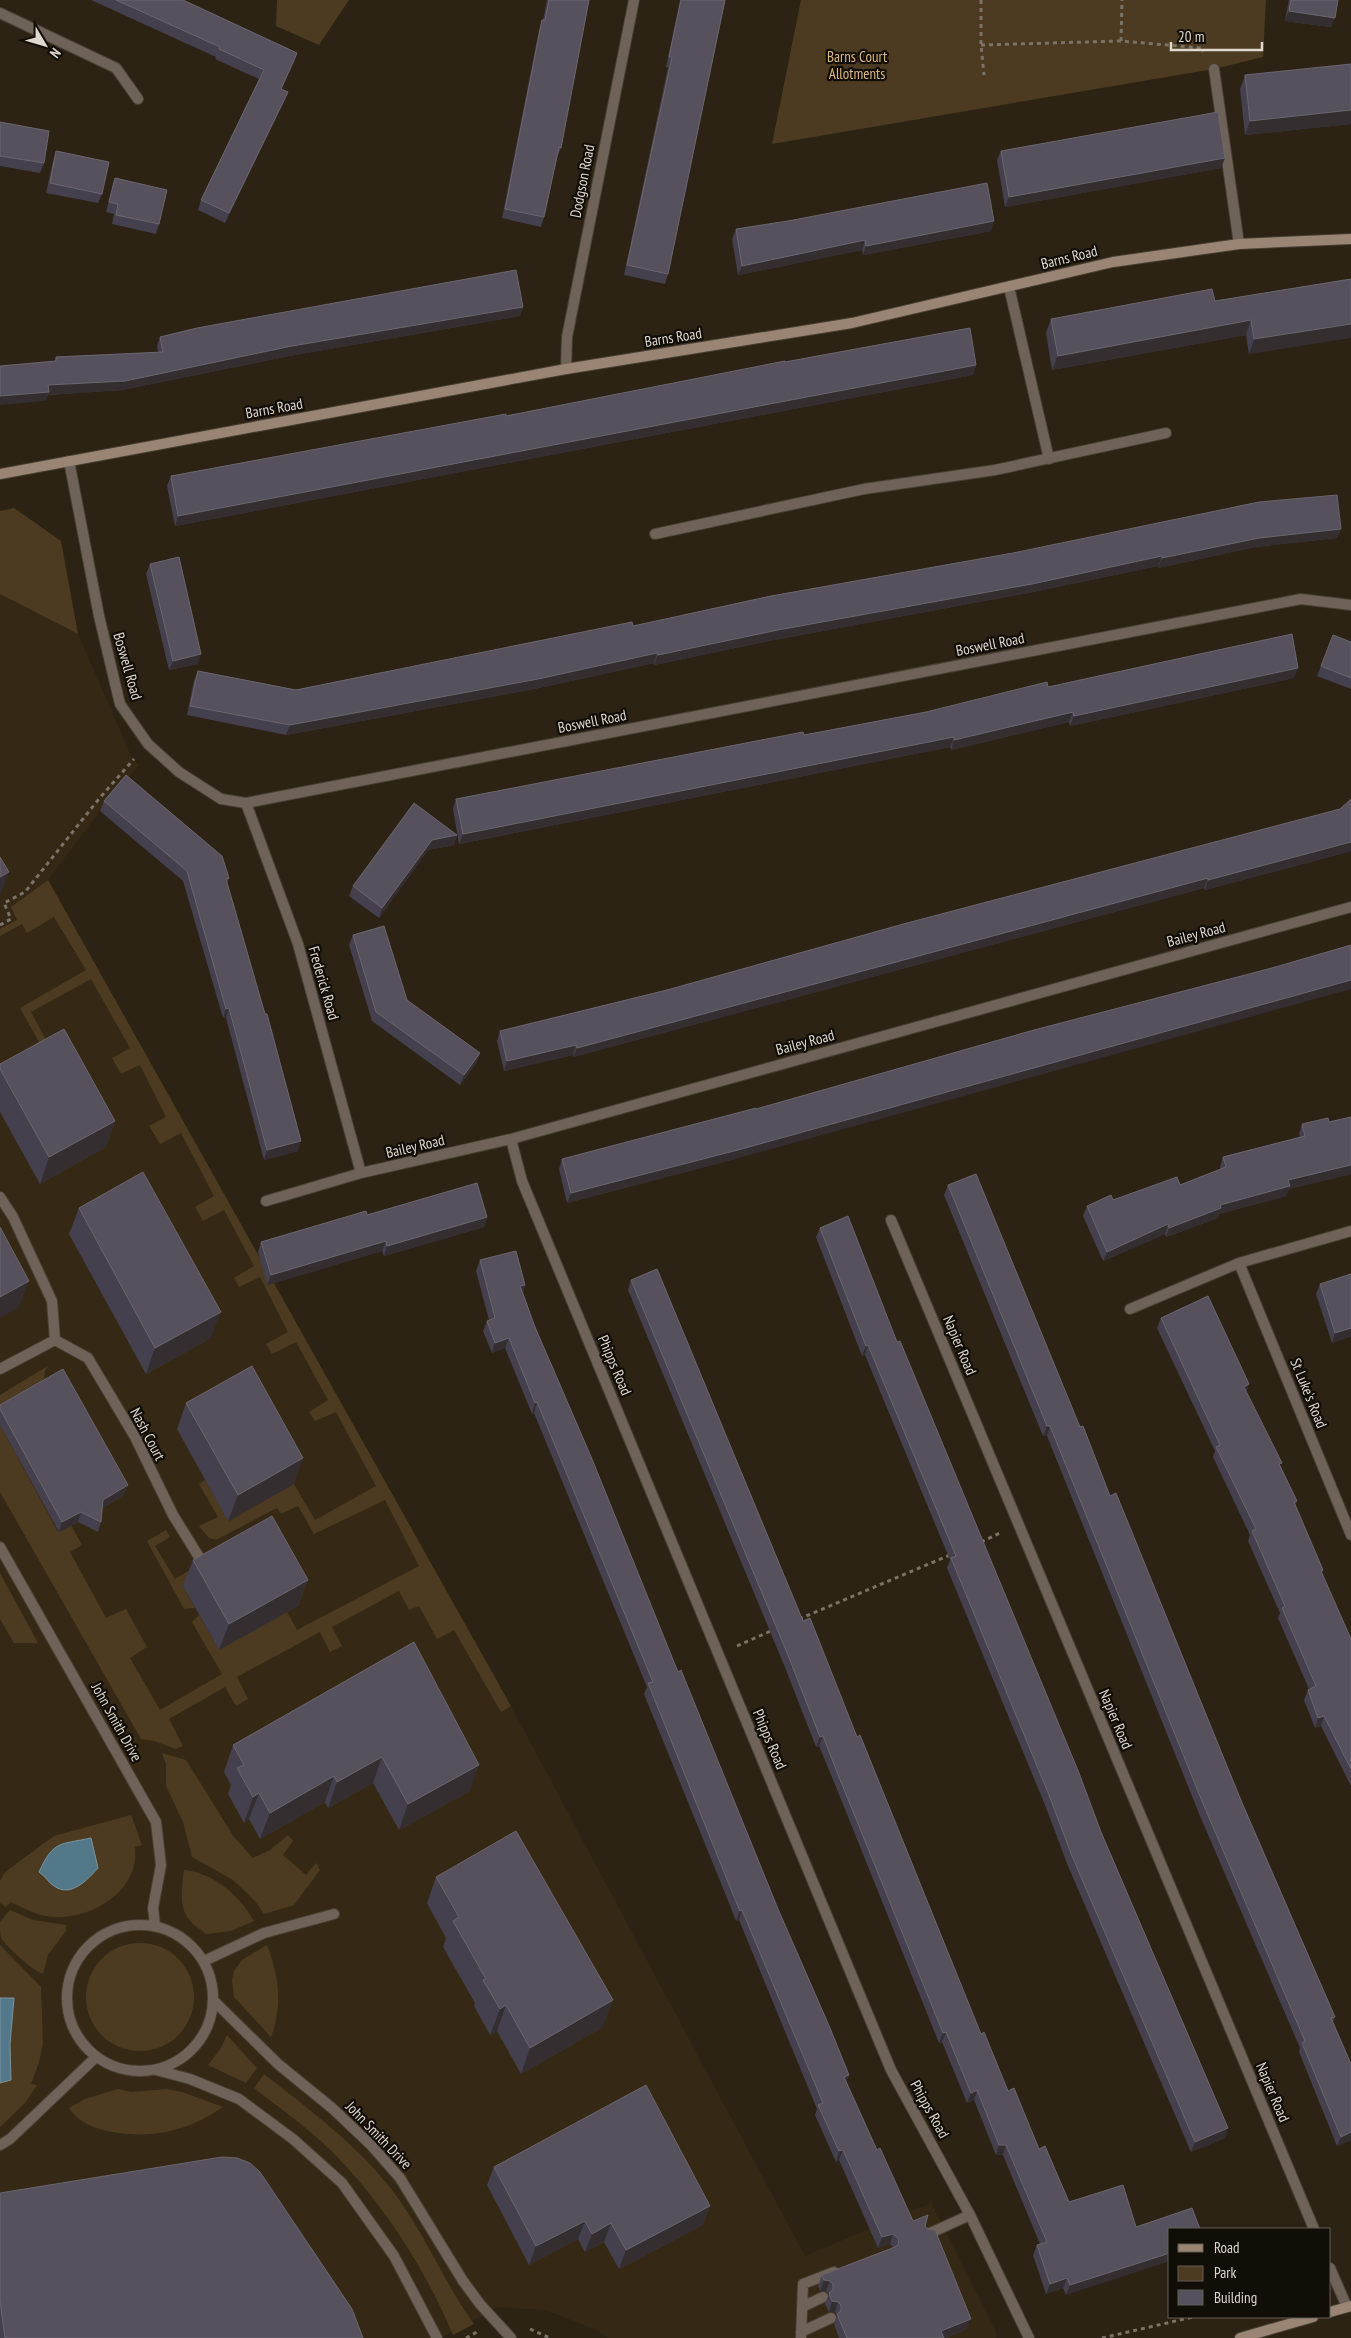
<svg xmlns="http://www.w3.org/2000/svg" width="1351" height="2338" font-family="'PT Sans Narrow',sans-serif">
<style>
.built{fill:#352915}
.green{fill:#4c3b20}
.water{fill:#52788a;stroke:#7c959f}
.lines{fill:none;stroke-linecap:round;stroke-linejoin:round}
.lane-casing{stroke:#484033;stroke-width:12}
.street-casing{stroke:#484033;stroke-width:12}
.secondary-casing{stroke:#484033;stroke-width:12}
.path{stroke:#7b7367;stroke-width:3;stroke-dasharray:4 4;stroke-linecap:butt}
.lane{stroke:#6f6258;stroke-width:10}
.street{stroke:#6f6258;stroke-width:10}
.secondary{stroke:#9a8575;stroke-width:10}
.wall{fill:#45404e}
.shaded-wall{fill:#342e31}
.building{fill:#56515c;stroke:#6b666e}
.labels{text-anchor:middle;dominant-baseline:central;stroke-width:4.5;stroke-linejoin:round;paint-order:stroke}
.park-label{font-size:15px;fill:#ddb883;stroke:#110d07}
.street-label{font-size:15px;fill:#ded8cf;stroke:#110d07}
</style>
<rect width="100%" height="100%" fill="#2c2315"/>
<path class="built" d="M0,594L78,634L133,760L139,765L100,811L48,880L511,1706L805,2256L931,2203L996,2331V2338H608L597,2330L545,2310L497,2307L441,2338H0Z"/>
<path class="green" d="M277,0H349L319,45L276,26Z
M801,0H1266L1263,57L1214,69L772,144Z
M14,508L61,541L78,634L0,594V511Z
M48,880L511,1706L501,1712L454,1630L437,1639L419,1606L409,1610L399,1591L332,1627L342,1646L330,1652L320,1632L237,1677L248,1699L236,1706L225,1687L169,1719L183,1746L176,1749L154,1741L141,1739L0,1492V1425L58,1532L71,1525L82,1545L70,1552L106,1618L126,1609L147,1647L130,1658L160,1710L222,1674L192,1622L199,1615L219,1650L287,1612L297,1630L419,1566L385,1500L314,1534L298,1506L281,1514L277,1508L216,1540L209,1538L199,1526L218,1517L199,1484L205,1480L229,1521L294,1484L315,1520L376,1486L336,1412L315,1421L309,1412L328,1400L296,1342L272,1354L266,1344L288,1332L260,1277L239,1287L234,1278L254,1266L224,1210L203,1221L195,1207L214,1196L181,1133L160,1144L149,1126L166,1117L140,1065L121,1074L112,1058L130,1048L91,979L31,1012L54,1055L44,1051L20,1008L86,970L54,917L27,933L22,924L0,936V929L17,920L11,907Z
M48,1366L45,1371L43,1383L0,1413V1395Z
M166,1530L170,1537L155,1546L175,1579L195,1567L183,1586L195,1608L184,1609L147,1541Z
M0,1573L38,1643H14L0,1619Z
M162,1753L186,1760L234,1837L253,1858L270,1850L288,1835L293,1841L283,1855L306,1875L316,1863L320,1870L294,1905L264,1914L255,1901L233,1880L192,1857L183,1822L166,1786V1764Z
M131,1815L142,1845L135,1847C140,1889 96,1917 58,1917C41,1918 26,1909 11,1902L6,1907L0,1903V1881L5,1872L54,1836Z
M184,1870C214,1873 240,1896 254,1921L231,1931L206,1934C201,1929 194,1926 190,1921C178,1907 182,1887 184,1870Z
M10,1910L33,1920L66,1925V1931L48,1955L43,1974C33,1971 7,1947 1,1938C0,1933 0,1927 0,1922Z
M86 1997a54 54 0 1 1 108 0a54 54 0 1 1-108 0Z
M0,1945L41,1987L43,2044L39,2062L31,2084L37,2085L25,2103L0,2127Z
M267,1945C279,1976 283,2005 271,2037L234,1997L232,1980L234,1971L242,1960Z
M227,2035L257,2068L246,2083L208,2065L221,2048Z
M264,2074C310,2110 356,2144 392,2190C424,2231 443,2281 474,2324L453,2335C423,2264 379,2196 323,2143C301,2123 277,2106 254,2088Z
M118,2089L131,2092L167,2089L182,2092L223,2107C188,2131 154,2139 112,2132C95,2129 79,2123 69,2108L85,2099Z"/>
<path class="water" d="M91,1838L98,1868C87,1880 71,1898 54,1886C48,1882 45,1876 39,1872C54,1840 59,1845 91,1838Z
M0,1998H14L10,2044L11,2080L0,2083Z"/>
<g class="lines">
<defs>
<path id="lane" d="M1214,69L1239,244
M1009,287L1049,459
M655,534L864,489L995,470L1166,433
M0,1197L13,1217L52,1301L55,1340
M55,1340L88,1358L135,1437L173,1515L199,1557
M0,1369L55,1340
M204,1961L264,1933L334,1914
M928,2234L970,2215
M802,2307L823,2297
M801,2332L831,2318
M801,2338L803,2284L834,2272"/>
<path id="street" d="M0,13L116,68L138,99
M566,369L567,337L634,0
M69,461L99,616L120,704L148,744L179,772L221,799L246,803L1301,599L1351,605
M246,803L298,944L361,1173
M511,1139L522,1181L891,2070L970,2215L1029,2338
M266,1201L361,1173L511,1139L1351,907
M891,1220L1314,2229
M1239,1263L1351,1535
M1130,1309L1239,1263L1351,1231
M0,1547L156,1822L161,1865L153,1908L155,1925
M67 1998a73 73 0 1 1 146 0a73 73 0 1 1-146 0Z
M214,2001L278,2064L332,2108L371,2145L400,2178L463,2281L480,2304L511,2338
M156,2070L190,2079L239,2099L293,2139L342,2183L394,2256L437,2338
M0,2145L10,2139L96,2057
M1330,2268L1347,2307"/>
<path id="secondary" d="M0,474L566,369L852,323L1113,262L1239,244L1351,239
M1330,2312L1351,2306
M1240,2338L1313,2317"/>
</defs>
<use href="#lane" class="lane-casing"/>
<use href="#street" class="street-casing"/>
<use href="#secondary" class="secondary-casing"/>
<path class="path" d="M981,0V45L984,75
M1121,41L1122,0
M981,45L1121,41L1201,48L1203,52
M0,925L11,919L4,903L25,892L98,800L134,759
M981,1542L1000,1533
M799,1619L950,1555
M737,1646L773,1630
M530,2329L550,2338
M466,2338L477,2332
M1102,2338L1193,2317"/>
<use href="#lane" class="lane"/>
<use href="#street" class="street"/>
<use href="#secondary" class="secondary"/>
</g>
<path class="wall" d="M91,0H183L297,53L294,63L281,89L288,92L284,102L225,223L198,210L201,200L259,79L215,59L216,57Z
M547,0H589L561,148L557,157L544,217L541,227L502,218L539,30L542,20H543Z
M680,0H725L668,274L665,284L624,275L668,67H666Z
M1289,0H1338L1331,27L1285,21Z
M1351,64V124L1245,135L1240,89L1245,75Z
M0,122L44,163L40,173L0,166Z
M56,151L102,194L98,203L46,193L53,161Z
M1001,151L1221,168L1005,207L997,160Z
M115,178L159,224L156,234L112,224L114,214L106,212L112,188Z
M736,229L991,231L863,255L862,250L738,275L732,239Z
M1351,279L1249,354L1246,335L1052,370L1046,333L1051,319L1215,301Z
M523,307L520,316L289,356L122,390L48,395L45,401L56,357L158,352L157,346L160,337Z
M785,362L976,365L973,375L175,526L167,486L171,476L506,416Z
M1341,529L1337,538L1255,547L1158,568V566L1028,593L774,640L654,665V663L534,689L286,735L187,715L194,680L198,671L296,690L633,626Z
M150,564L198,664L169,670L146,574Z
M1351,642V689L1317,676L1321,666Z
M1294,678L1070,726L1069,722L951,750L950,747L459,844L453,809L456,799L804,735L926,712L1048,687Z
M104,801L229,878L227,883L298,1151L264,1160L226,1018H223L183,881L100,811Z
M457,835L454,845L428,850L379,918L349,896L353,886Z
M1351,851L1205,890L1204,888L573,1057V1055L504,1071L497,1041L500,1031L667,990L907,923Z
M353,935L407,1000L477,1062L460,1085L372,1021L349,945Z
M0,1064L115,1121L106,1147L40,1184L0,1112Z
M1351,1117V1174L1289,1189L1286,1196L1219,1214L1218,1218L1166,1237L1165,1234L1103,1261L1083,1216L1087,1206L1180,1185L1221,1170L1220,1167L1223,1157L1300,1137L1299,1134L1302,1124L1329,1122Z
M562,1159H735L567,1203L559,1169Z
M948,1185L1080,1427L1110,1496L1335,2017L1333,2022L1351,2064V2140L1337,2146L1299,2052L1300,2048L1200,1816L1047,1436H1043L944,1195Z
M79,1208L211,1338L146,1374L69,1234Z
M367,1215L487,1217L484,1227L384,1256L382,1251L267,1285L258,1252L261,1242Z
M820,1228L897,1342L1101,1832L1225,2138L1191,2152L1068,1866L1045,1805L947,1568L950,1560L865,1355L862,1356L816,1237Z
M480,1260L525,1285L523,1292L535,1327L678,1672L778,1909L849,2075L846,2082L877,2150L913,2221L925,2226L967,2329L946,2338H839L834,2324L837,2315L835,2312H829L825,2304L829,2294L826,2291H820L818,2286L822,2275L894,2248L890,2244L878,2248L839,2160L836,2162L815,2115L817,2109L739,1920L736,1921L727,1898L644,1694L647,1687L534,1413L532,1414L505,1348L492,1353L483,1331L487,1321L489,1320L476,1271Z
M1351,1274V1336L1332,1343L1316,1294L1320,1284Z
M631,1280L803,1621L857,1737L981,2034L1008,2091L1039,2149L1069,2202L1123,2185L1066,2295L1063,2288L1046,2294L1033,2255L1037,2245L1040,2244L1003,2155H996L974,2100L967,2103L942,2042L939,2043L834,1782L819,1746L816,1747L784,1665L628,1290Z
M1161,1318L1246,1392L1297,1501L1295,1505L1323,1570L1322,1573L1351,1639V1786L1321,1726L1315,1728L1304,1700L1308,1690L1309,1689L1278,1618L1280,1613L1248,1541L1250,1535L1213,1457L1215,1451L1157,1328Z
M186,1403L294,1484L228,1521L177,1429Z
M0,1405L124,1495L102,1508L101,1522L98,1532L78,1522L59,1532L0,1425Z
M193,1560L308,1580L298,1606L219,1650L183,1586Z
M414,1642L470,1791L399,1830L373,1783L328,1808L325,1802L260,1839L249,1819L244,1823L228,1794L231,1785L224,1772L233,1745Z
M436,1877L603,2027L521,2074L497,2031L490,2035L474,2006L475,2003L443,1947L446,1938L427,1903Z
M494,2167L710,2206L703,2225L619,2269L604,2242L585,2252L578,2239L529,2265L487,2185Z
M0,2193L363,2338H0Z"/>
<path class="shaded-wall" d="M1289,11L1335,18L1331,27L1285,21Z
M297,53L294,63L277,99L281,89Z
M288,92L284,102L225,223L229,213Z
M1351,110V124L1245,135L1250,121Z
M1225,158L1221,168L1005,207L1009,197Z
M994,221L991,231L863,255L866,246Z
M865,240L862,250L738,275L742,266Z
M523,307L520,316L289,356L122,390L48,395L45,401L0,405V396L48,385L292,346Z
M1251,320L1246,335L1052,370L1058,356Z
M1351,324V338L1249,354L1254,339Z
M976,365L973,375L175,526L178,516Z
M1341,529L1337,538L1255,547L1158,568L1162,558L1259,538Z
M1162,556L1158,566L1028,593L774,640L654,665L658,655L778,630Z
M657,653L654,663L534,689L286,735L290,725Z
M201,654L198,664L169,670L173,661Z
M1298,668L1294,678L1070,726L1074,716Z
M1073,712L1069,722L951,750L954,740Z
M954,737L950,747L459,844L463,834Z
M457,835L454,845L428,850L379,918L382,908L432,840Z
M1351,842V851L1205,890L1208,880Z
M9,872L0,896V877Z
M1208,878L1204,888L573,1057L577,1048Z
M1351,980V989L735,1159L567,1203L571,1193Z
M229,1008L226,1018H223L226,1009Z
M576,1045L573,1055L504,1071L507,1061Z
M480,1053L477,1062L460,1085L464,1075Z
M115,1121L106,1147L40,1184L49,1157Z
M301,1141L298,1151L264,1160L267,1150Z
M1351,1165V1174L1289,1189L1286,1196L1219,1214L1218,1218L1166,1237L1169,1228L1220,1205L1288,1180Z
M487,1217L484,1227L384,1256L387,1246Z
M1168,1224L1165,1234L1103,1261L1107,1252Z
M386,1241L382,1251L267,1285L271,1275Z
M29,1281L19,1307L0,1318V1297Z
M525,1285L522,1295L520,1286Z
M221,1312L211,1338L146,1374L155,1348Z
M1351,1328V1336L1332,1343L1335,1333Z
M509,1338L505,1348L492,1353L495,1343Z
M868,1345L865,1355L862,1356L866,1346Z
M1249,1384L1246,1394L1244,1387Z
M537,1402L534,1413L532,1414L535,1403Z
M1047,1426H1050L1047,1436H1043Z
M303,1458L294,1484L228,1521L238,1495Z
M128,1485L124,1495L99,1509L103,1500Z
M81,1512L78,1522L59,1532L62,1522Z
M308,1580L298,1606L219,1650L229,1624Z
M1324,1716L1321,1726L1315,1728L1318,1718Z
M823,1736L819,1746L816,1747L820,1737Z
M382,1757L373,1783L328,1808L337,1782Z
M479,1765L470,1791L399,1830L408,1804Z
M334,1776L325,1802L260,1839L270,1813Z
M259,1793L249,1819L244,1823L253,1797Z
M742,1910L739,1920L736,1921L740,1911Z
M613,2000L603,2027L521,2074L530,2048Z
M506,2005L497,2031L490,2035L500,2009Z
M946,2032L942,2042L939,2043L943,2033Z
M849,2075L845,2085L844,2077Z
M977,2090L974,2100L967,2103L971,2093Z
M1228,2128L1225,2138L1191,2152L1195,2142Z
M1351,2132V2140L1337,2146L1341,2137Z
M999,2145H1006L1003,2155H996Z
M843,2150L839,2160L836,2162L839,2151Z
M710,2206L703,2225L619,2269L626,2250Z
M585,2221L578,2239L529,2265L536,2246Z
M611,2223L604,2242L585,2252L592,2234Z
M893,2234L890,2244L878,2248L882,2237Z
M1170,2253V2261L1066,2295L1070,2285Z
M1067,2278L1063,2288L1046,2294L1050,2284Z
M824,2280L830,2281L826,2291H820Z
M832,2301L838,2302L835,2312H829Z
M971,2319L967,2329L946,2338H939L941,2331Z"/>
<path class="building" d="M116,0H183L297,53L281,89L288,92L229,213L201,200L264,70L219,49L220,47Z
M549,0H589L561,148L559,147L544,217L505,209L542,20H545Z
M681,0H725L668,274L627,265L672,57H669Z
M1291,0H1338L1335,18L1289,11Z
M1351,64V110L1250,121L1245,75Z
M1218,112L1225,158L1009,197L1001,151Z
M0,122L49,131L44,163L0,156Z
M56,151L109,162L102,194L50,183Z
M115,178L167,190L159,224L116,215L118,204L109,202Z
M987,183L994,221L866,246L865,240L742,266L736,229L788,221Z
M516,270L523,307L292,346L125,381L48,385L49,392L0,396V366L56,361V357L163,352L160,337L197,328Z
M1351,279V324L1254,339L1251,320L1058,356L1051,319L1212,289L1215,301Z
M970,328L976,365L178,516L171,476L506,414V416L785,361V362Z
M1337,495L1341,529L1259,538L1162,558V556L1032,584L778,630L658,655L657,653L538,679L290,725L190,706L198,671L296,690L632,622L633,626L771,596L1013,553L1259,502Z
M179,557L201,654L173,661L150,564Z
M1292,634L1298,668L1074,716L1073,712L954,740V737L463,834L456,799L803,732L804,735L926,712L1047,682L1048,687Z
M1333,635L1351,642V678L1321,666Z
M126,775L222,856L229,878L226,879L265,1014H267L301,1141L267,1150L229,1008L226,1009L187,871L104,801Z
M1351,799V842L1208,880V878L577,1048L576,1045L507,1061L500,1031L667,990L907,923L1340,809Z
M414,803L457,835L432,840L382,908L353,886Z
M0,857L9,872L0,877Z
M384,926L407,1000L480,1053L464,1075L376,1012L353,935Z
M1351,945V980L738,1150L571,1193L562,1159L756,1108V1109L1034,1030L1272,968Z
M64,1029L115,1121L49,1157L0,1069V1064Z
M1351,1117V1165L1288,1180L1290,1186L1220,1205L1221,1208L1169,1228L1168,1224L1107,1252L1087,1206L1111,1195L1113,1200L1177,1177L1180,1185L1226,1167L1223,1157L1305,1136L1302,1124L1328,1118L1329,1122Z
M143,1172L221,1312L155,1348L79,1208Z
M976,1174L1080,1427L1083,1426L1110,1496L1116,1493L1242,1803L1335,2017L1331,2018L1351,2064V2132L1341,2137L1302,2043L1305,2041L1204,1806L1050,1426H1047L948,1185Z
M477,1183L487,1217L387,1246L386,1241L271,1275L261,1242L366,1211L367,1215Z
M848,1216L897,1342L900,1341L1079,1773L1101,1832L1228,2128L1195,2142L1072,1856L1049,1795L951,1558L956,1556L868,1345L866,1346L820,1228Z
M0,1227L29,1281L0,1297Z
M516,1251L525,1285L520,1286L535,1327L592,1459L678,1672L681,1670L778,1909L830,2028L849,2075L844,2077L877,2150L880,2148L913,2221L928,2215L925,2226L928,2229L935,2230L971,2319L941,2331L944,2338H847L837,2314L841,2311V2305L838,2302L832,2301L829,2293L833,2290V2284L830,2281L824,2280L822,2275L895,2247L898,2245L899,2239L893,2234L882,2237L843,2150L839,2151L818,2105L823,2103L742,1910L740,1911L730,1887L648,1683L653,1682L537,1402L535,1403L509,1338L495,1343L487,1321L495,1318L480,1260Z
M657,1269L803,1621L810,1618L857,1737L860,1735L981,2034L984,2032L1008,2091L1014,2088L1039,2149L1045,2146L1069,2202L1123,2185L1136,2227L1192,2208L1200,2229H1170V2253L1070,2285L1067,2278L1050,2284L1037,2245L1047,2242L1006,2145H999L977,2090L971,2093L946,2032L943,2033L837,1772L823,1736L820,1737L788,1655L631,1280Z
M1351,1274V1328L1335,1333L1320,1284Z
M1208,1296L1249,1384L1244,1387L1282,1463L1279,1464L1297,1501L1294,1502L1323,1570L1321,1571L1351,1639V1769L1324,1716L1318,1718L1308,1690L1316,1686L1282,1608L1285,1606L1252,1531L1256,1529L1216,1447L1220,1445L1161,1318Z
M252,1366L303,1458L238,1495L186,1403Z
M63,1369L128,1485L103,1500L101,1522L81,1512L62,1522L0,1409V1405Z
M272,1516L308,1580L229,1624L193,1560Z
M414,1642L479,1765L408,1804L382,1757L337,1782L334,1776L270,1813L259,1793L253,1797L237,1768L244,1765L233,1745Z
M516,1831L613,2000L530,2048L506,2005L500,2009L483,1980L486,1979L453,1921L459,1917L436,1877Z
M646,2085L710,2206L626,2250L611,2223L592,2234L585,2221L536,2246L494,2167Z
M222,2157L237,2158L250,2163L260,2172L352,2309L363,2338H5L0,2301V2193Z"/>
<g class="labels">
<g class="park-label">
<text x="857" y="56">Barns Court<tspan x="857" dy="17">Allotments</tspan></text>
</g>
<g class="street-label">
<text transform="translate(582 181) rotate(-79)">Dodgson Road</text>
<text transform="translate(1069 257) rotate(-14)">Barns Road</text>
<text transform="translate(673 337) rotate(-9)">Barns Road</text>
<text transform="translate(274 408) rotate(-10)">Barns Road</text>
<text transform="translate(990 644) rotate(-11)">Boswell Road</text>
<text transform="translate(128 666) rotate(74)">Boswell Road</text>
<text transform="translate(592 721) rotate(-11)">Boswell Road</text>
<text transform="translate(1196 934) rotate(-15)">Bailey Road</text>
<text transform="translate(324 983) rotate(74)">Frederick Road</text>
<text transform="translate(805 1042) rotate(-15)">Bailey Road</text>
<text transform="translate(415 1146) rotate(-13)">Bailey Road</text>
<text transform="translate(960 1345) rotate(67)">Napier Road</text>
<text transform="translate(615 1365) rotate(67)">Phipps Road</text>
<text transform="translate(1309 1393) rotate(68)">St Luke's Road</text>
<text transform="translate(148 1434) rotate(62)">Nash Court</text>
<text transform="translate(1116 1719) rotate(67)">Napier Road</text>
<text transform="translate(117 1722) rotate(61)">John Smith Drive</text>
<text transform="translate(770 1739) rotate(67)">Phipps Road</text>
<text transform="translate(1273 2092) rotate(67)">Napier Road</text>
<text transform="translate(930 2109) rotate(61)">Phipps Road</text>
<text transform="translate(379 2135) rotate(46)">John Smith Drive</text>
</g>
</g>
<rect x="1168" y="2228" width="162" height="90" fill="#110d07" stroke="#635e57"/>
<rect x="1178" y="2244" width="25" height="8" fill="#9a8575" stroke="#635e57"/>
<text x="1214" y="2253" font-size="15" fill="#ded8cf">Road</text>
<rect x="1178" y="2266" width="25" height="15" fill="#4c3b20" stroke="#635e57"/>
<text x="1214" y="2278" font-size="15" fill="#ded8cf">Park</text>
<rect x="1178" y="2290" width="25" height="15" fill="#56515c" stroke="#635e57"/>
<text x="1214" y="2303" font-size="15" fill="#ded8cf">Building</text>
<g transform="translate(45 45) rotate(128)" stroke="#110d07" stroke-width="4" paint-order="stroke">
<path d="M0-4L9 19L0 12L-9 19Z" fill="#ded8cf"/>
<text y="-8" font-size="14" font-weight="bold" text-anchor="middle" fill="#ded8cf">N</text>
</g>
<path d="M1171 42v8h91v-8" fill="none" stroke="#ded8cf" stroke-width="2.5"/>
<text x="1178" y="42" font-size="15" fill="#ded8cf" stroke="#110d07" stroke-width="4" paint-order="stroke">20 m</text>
</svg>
